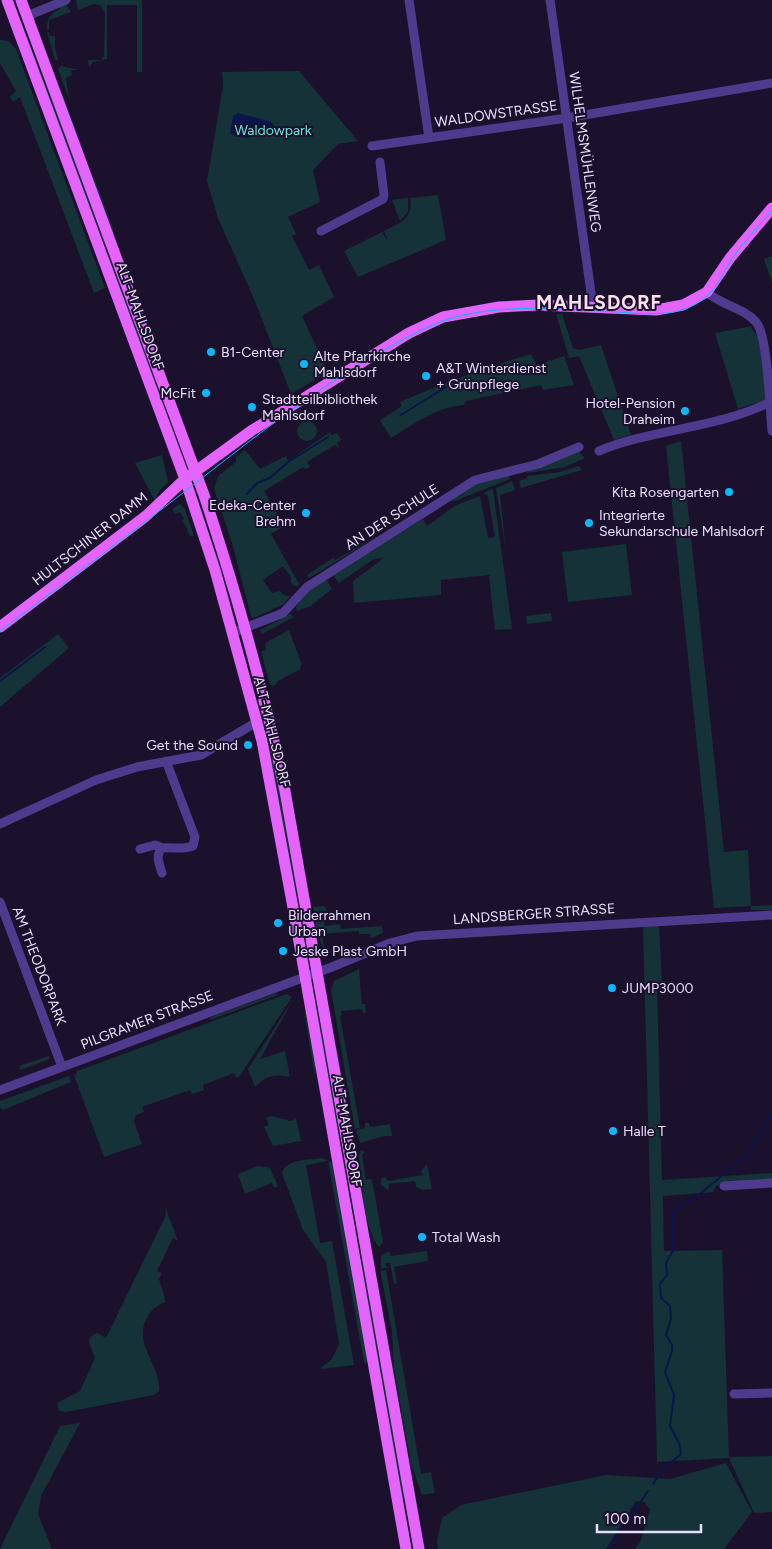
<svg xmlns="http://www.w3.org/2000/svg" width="772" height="1549" font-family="Figtree,sans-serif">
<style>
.green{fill:#143237}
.water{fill:#0a154d}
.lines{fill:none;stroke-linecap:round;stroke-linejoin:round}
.stream{stroke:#0a154d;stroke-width:2}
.minor{stroke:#4e3b8d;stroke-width:9}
.major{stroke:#e364ff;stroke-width:11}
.tram{stroke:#09b6ff;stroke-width:1}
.poi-dot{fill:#09b6ff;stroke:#1b112d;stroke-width:2}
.labels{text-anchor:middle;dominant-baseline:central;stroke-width:4;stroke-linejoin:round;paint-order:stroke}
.street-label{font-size:14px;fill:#e8ddff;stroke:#1b112d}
.park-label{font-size:14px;fill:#64e4dd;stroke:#1b112d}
.poi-label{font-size:14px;fill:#e8ddff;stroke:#1b112d;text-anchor:start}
.district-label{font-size:19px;font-weight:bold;letter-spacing:1px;fill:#ffdfed;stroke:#1b112d}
</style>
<rect width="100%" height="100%" fill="#1b112d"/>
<path class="green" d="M76,0H142V72H137V5H107V59L93,62L89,67L88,60H101L104,56L105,13L100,5L94,4L78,10Z
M66,4L71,12L49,20V29H47C47,19 50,13 60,9L59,6Z
M47,32H49V36H55V48L58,60H55Z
M27,36L44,81L58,111L109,247L105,248L24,37Z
M0,40L9,41L16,49L105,288L94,293L20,97L13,102L10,97L16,91L0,63Z
M61,66L79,70H71L72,75L66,78L69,99L58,69Z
M299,71L358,141L338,144L313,170L320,202L288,217L296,234L292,236L309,270L319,265L334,297L302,316L328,372L291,394L254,299L218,218L207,181L223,86L222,72Z
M59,85L113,228V237L64,105Z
M438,195L446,240L358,277L344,251L382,232L388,241L384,231C399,223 414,219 410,198Z
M408,198V212L400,221L392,200Z
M772,256V283L764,259Z
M116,271L154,370L150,371L115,279Z
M556,314H562L573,348L579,350L601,345L631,435L614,440L579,356L569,358Z
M752,326L751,328L757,335L759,341L768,399L738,409L715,333Z
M531,354L537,365L564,356L574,385L543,390L541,385L466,401L464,405C436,407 414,424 391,438L380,420L402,406L400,402C442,383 487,367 531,354Z
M297 431a10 10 0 1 1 20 0a10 10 0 1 1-20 0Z
M330,432L331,435L337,433L341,440L337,443L339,447L338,448L335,445L307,462L310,467L305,469L303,467L264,491L284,526L271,534L299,584L297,587L291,583V577L283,566L263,580L272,593L280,591L284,595L290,596L284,604L254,618L251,617L233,546L214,489L218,476L236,462V457L245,450L260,469L286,456L288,461Z
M681,441L724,852L748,850L751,906L772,905V910H751V906L714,908L666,446Z
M579,452L585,458L565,467L527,473L526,471Z
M162,455L168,482L159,491L155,501L135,463Z
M579,466L582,470L521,488L519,481L528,478L527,476L560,472Z
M508,475L510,479L455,501L449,500L474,483Z
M512,481L515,490L500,495L506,552L496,488Z
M493,489L512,629L495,630L489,575L441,580V595L354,603L353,581L384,558L374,559L339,583L333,575L423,519L427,526L456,505L480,496L488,538L495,537L488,496L483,493Z
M180,504L185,509L194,536H190L187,531L188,530L182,520L184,518L180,512L176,514L172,509Z
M383,533L309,578L307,575L333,558L335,560Z
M626,544L632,595L568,602L562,552Z
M326,579L332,589L311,606L297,611L296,607L305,593Z
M551,613L552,621L527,624L526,616Z
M290,614L294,617L262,634L260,630Z
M289,630L302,665L300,666L301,669L278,681L274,686L270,685L261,651L266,650L265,643Z
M58,634L69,648L0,707V678Z
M263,722L271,743L300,895H297L288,858L261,723Z
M324,906L328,912L323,913L325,926L340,924L341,929L382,926L383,933L371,938L370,934H359V931L322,934L325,952L317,933L313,907Z
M659,924L662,984L657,985L662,1180L772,1173V1181L722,1183L716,1186L713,1192L663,1196L664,1251L722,1250L729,1457L772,1456V1512L754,1513L729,1458L657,1462L643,925Z
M359,969L362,1004H365L366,1013H363L362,1009L341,1011L342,1015L340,1016L360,1128L355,1129L331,990L334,981Z
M277,993L278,995L210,1020L211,1017Z
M287,994L292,997L239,1077L236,1078L234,1073L203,1085L204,1090L192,1094L190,1090L142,1107L144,1112L136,1115L134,1121L142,1144L104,1157L74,1075L77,1073V1071Z
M314,995L341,1128L335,1129L311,996Z
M294,998L260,1059L285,1051L290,1077C273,1074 267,1075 255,1087L248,1069Z
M305,1007L316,1059L315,1078L305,1015Z
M336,1043L351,1126L348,1127L337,1065Z
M49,1056L50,1059L21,1070L19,1066Z
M69,1076L71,1082L3,1110L0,1107V1101Z
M271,1116L291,1121L296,1118L301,1141L273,1146L264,1127L269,1125L266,1118Z
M365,1123H369L370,1127L390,1124L392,1136H384L360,1143L356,1130L365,1128Z
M361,1150L365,1152L362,1155L366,1180L371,1179L373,1185L383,1242L379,1247C363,1229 361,1178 359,1154Z
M322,1158L333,1163L369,1362L364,1363L328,1161L306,1165L320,1243L332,1241L354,1365L320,1369L332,1359L339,1344L326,1262L303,1230L282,1173C286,1159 309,1160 322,1158Z
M427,1164L432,1189L423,1190L416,1187L415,1181L389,1184L388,1190L380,1184L382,1178L385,1177L388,1181L423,1175L421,1171Z
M258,1166L270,1168L278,1186L274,1188L272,1183L245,1194L238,1174Z
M165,1206L178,1241L173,1238L157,1271L162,1273L159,1279L166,1302C157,1305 153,1308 148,1316C131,1343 161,1364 159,1391L154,1395L66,1412L59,1411L57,1403L80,1391L95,1358L89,1342L90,1337L97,1333L106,1338L166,1215Z
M389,1251L391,1256L427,1251L428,1261L394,1267L397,1283L394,1284L390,1263H385L387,1268L381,1269V1256Z
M360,1259H362L406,1498L401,1499Z
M386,1270L421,1474L431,1472L435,1493L422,1495L411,1464L394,1369L392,1331L381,1275V1271Z
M80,1423L41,1496L38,1514L52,1549H0L60,1426Z
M726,1463L752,1512L724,1549H635L640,1542L650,1510L645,1502L636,1501L606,1549H438L437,1541L442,1518L461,1505L606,1475L670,1479Z"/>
<path class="water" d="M238,113L272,122L276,131L271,133L261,129C251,141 244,139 230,134L233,116Z"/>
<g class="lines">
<path class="stream" d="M401,415L446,387
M247,494L257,483L270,478L288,462L328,437
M0,681L45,647
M653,1484L662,1470L681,1454L679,1443L670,1426L674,1395L665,1372L672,1351V1345L666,1335L671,1319L670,1306L661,1298L660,1284L667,1275L666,1263L673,1251V1211L701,1193L747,1155L772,1114
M608,1549L648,1491"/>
<path class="minor" d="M409,0L429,138
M550,0L593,307
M27,16L66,0
M372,146L567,118L772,83
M321,231L383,199L384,195L380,162
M707,292C720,305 743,307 756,322C768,335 770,410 772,431
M599,451C654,428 718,429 772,401
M232,633L283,613L307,587L475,480L538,464L579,447
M0,824L96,780L137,767L201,755L257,722
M140,849L155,845L162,848
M162,873C159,863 155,855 162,848C174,847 182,850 193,846L195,837L166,761
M0,902L62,1067
M0,1090L332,967L390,943L417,936L772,915
M724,1186L772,1183
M734,1394L772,1393"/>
<path class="major" d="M7,0L185,479L215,570L262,741L292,902L406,1549
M21,0L204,495C236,591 264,691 285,791L419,1549
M0,627L146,516L185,479L251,431L409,333L443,317L499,307L538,305L656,310L683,305L707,292L730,258L772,208"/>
<path class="tram" d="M0,631C63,584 126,537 188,489C265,429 340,369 428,327C478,303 548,308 602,311C634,312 671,321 701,301C717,291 723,272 733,257C745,241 758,226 772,211"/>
</g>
<g class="poi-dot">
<circle cx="211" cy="352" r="5"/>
<circle cx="304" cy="364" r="5"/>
<circle cx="426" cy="376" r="5"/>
<circle cx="206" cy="393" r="5"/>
<circle cx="252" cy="407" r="5"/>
<circle cx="685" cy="411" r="5"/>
<circle cx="729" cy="492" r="5"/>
<circle cx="306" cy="513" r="5"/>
<circle cx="589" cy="523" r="5"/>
<circle cx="248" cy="745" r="5"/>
<circle cx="278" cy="923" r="5"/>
<circle cx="283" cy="951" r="5"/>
<circle cx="612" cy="988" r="5"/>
<circle cx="613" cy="1131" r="5"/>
<circle cx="422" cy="1237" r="5"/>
</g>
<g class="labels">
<g class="street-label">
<text transform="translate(496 114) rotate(-8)">WALDOWSTRASSE</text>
<text transform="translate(585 152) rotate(82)">WILHELMSMÜHLENWEG</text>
<text transform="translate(140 316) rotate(70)">ALT-MAHLSDORF</text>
<text transform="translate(392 517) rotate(-33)">AN DER SCHULE</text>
<text transform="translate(90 539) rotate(-38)">HULTSCHINER DAMM</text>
<text transform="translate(272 732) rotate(76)">ALT-MAHLSDORF</text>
<text transform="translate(534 914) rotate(-4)">LANDSBERGER STRASSE</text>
<text transform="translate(39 966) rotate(69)">AM THEODORPARK</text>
<text transform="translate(147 1020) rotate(-21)">PILGRAMER STRASSE</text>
<text transform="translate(347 1131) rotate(80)">ALT-MAHLSDORF</text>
</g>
<g class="park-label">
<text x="273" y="130">Waldowpark</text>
</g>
<g class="poi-label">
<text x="221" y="352">B1-Center</text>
<text x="314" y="356">Alte Pfarrkirche<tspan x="314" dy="16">Mahlsdorf</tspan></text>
<text x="436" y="368">A&amp;T Winterdienst<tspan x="436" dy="16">+ Grünpflege</tspan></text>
<text x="196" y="393" text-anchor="end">McFit</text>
<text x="262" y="399">Stadtteilbibliothek<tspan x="262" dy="16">Mahlsdorf</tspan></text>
<text x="675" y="403" text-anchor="end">Hotel-Pension<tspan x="675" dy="16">Draheim</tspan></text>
<text x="719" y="492" text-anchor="end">Kita Rosengarten</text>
<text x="296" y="505" text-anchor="end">Edeka-Center<tspan x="296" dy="16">Brehm</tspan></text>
<text x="599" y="515">Integrierte<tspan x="599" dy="16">Sekundarschule Mahlsdorf</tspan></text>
<text x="238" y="745" text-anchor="end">Get the Sound</text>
<text x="288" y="915">Bilderrahmen<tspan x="288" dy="16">Urban</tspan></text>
<text x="293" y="951">Jeske Plast GmbH</text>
<text x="622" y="988">JUMP3000</text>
<text x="623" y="1131">Halle T</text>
<text x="432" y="1237">Total Wash</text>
</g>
<g class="district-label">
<text x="599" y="302">MAHLSDORF</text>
</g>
</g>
<path d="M597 1524v8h104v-8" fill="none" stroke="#e8ddff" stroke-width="2.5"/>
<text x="604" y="1524" font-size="15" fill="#e8ddff" stroke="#1b112d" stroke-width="4" paint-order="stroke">100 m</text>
</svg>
